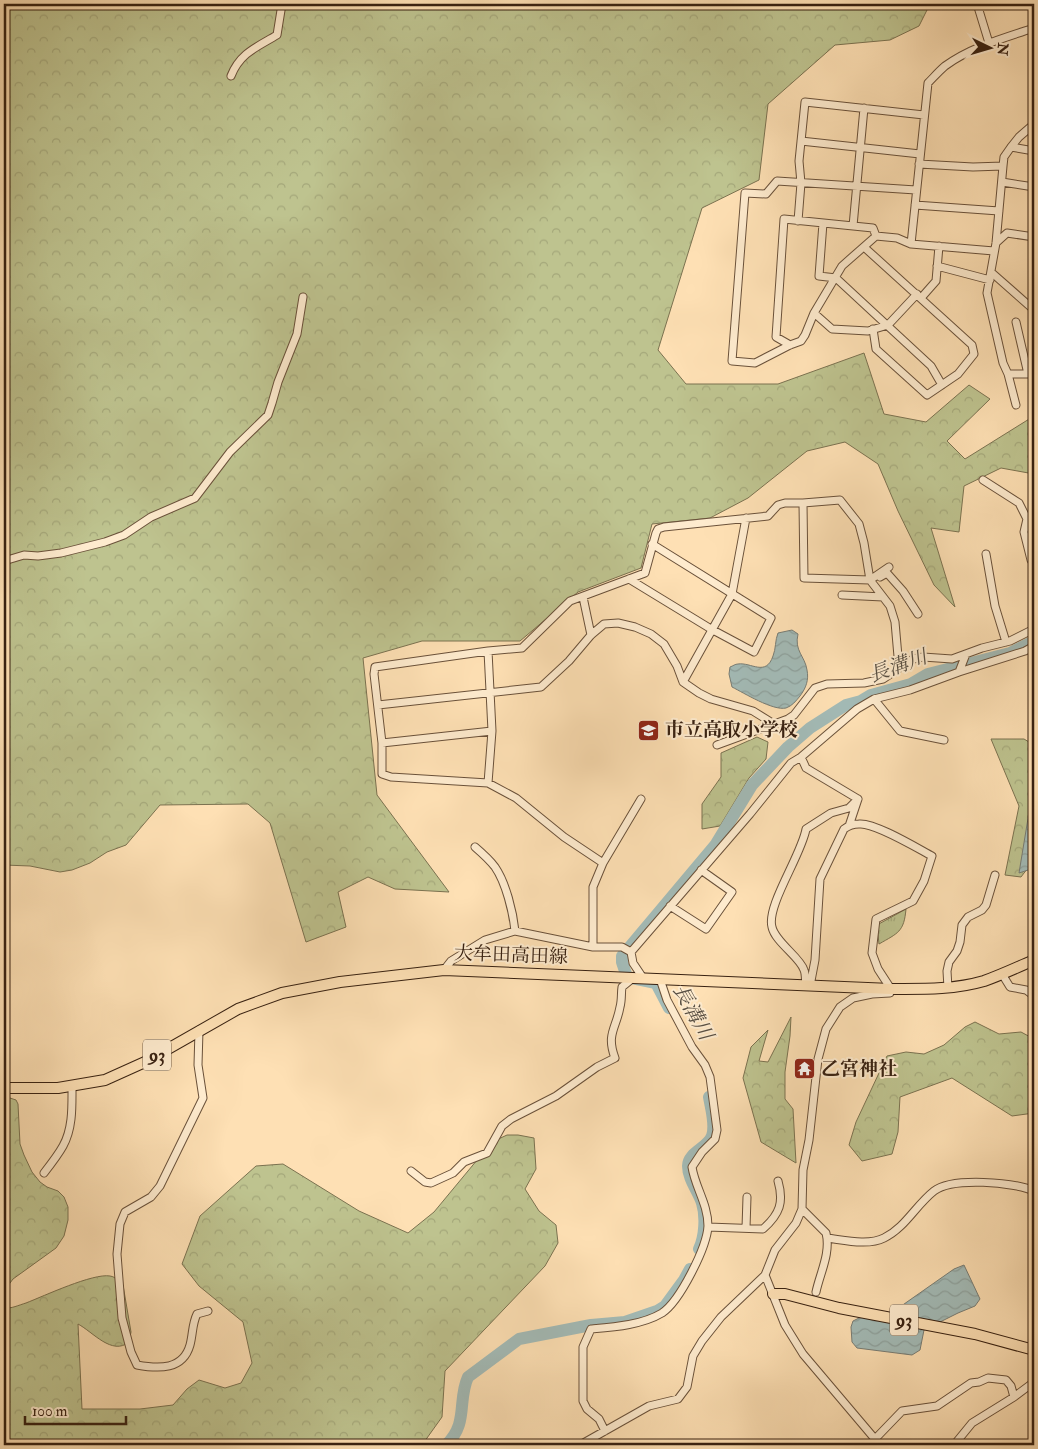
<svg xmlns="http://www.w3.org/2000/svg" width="1038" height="1449" font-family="'IM FELL Double Pica','Noto Serif JP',serif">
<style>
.forest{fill:url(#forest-crowns);stroke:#7b7250}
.park{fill:url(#park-tufts);stroke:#7b7250}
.water{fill:url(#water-waves);stroke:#787d75}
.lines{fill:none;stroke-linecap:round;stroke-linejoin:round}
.river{stroke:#a3bbb7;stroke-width:12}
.minor-casing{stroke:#6a513a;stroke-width:9}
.primary-casing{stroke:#382111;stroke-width:12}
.minor{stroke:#feebce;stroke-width:7}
.primary{stroke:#fee0b4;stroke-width:10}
.labels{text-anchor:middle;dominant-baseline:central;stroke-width:4;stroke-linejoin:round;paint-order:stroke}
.shield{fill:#feebce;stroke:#735e4a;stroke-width:1}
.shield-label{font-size:18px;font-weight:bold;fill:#382111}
.poi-label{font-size:19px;font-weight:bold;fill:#382111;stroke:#feebce;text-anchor:start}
.street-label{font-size:19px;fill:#382111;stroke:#feebce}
.water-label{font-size:20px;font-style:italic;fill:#584f43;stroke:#feebce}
</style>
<defs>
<pattern id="forest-crowns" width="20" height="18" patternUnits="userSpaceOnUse" patternTransform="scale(1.25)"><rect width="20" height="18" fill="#bec38f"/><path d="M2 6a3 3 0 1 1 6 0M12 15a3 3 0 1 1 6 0" fill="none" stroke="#a4a77a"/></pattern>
<pattern id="park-tufts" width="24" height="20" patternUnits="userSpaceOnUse" patternTransform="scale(1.25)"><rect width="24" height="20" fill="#bec38f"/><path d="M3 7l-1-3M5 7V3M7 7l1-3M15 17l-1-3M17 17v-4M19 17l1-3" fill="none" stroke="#a4a77a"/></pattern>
<pattern id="water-waves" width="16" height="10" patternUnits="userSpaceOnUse" patternTransform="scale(1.25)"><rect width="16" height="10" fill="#a3bbb7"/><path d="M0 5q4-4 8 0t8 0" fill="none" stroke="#8da09c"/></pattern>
</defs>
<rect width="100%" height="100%" fill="#fee0b4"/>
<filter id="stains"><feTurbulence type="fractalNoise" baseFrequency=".004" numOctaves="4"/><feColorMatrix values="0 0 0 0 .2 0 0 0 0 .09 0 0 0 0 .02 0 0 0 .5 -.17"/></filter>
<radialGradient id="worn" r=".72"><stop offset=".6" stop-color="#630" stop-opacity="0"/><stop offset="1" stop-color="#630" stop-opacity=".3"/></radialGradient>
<path class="forest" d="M4,4H930L919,26L890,40L835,45L768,104L759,180L702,208L658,350L686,384H778L864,353L884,414L926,422L969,385L990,399L947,441L965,459L1034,416V474L1001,468L964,486L959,532L931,528L955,607L934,585L898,511L878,464L845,442L807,451L748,498L710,518L652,524L641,568L578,592L520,641H422L363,658L377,795L449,892L395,889L368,877L338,892L346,927L306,942L270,823L248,804L160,805L126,845L107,852L90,863L72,870L60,872L30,866L4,865Z
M757,737L768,742L766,759L749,778L720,826L702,829V804L721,777V753Z
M991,739H1024L1034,745V860L1021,877L1005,875L1019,806Z
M791,1017L790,1036L785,1072V1099L793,1109L796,1163L761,1142L743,1078L751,1047L768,1030L759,1061L768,1062Z
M975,1022L999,1034L1021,1032L1034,1039V1113L1012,1116L952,1078L900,1097L898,1132L892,1154L862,1161L849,1145L856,1122L887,1056L906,1052L924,1054L944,1045L965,1027Z
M4,1096L16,1100L18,1104L20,1144L24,1155L32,1172L40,1182L47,1187L58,1191L64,1197L68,1207V1220L64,1236L56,1248L13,1279L4,1291Z
M507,1135H518L534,1138L536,1169L525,1189L539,1211L556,1225L558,1243L545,1266L445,1371L442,1417L422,1445H4V1308C11,1309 19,1305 26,1303C44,1296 93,1273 110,1276C116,1277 119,1281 123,1285L131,1332L129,1342C112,1356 93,1332 78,1324L82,1409H140L173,1405L187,1389L199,1380L225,1388L241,1383L252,1363L243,1322L199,1286L182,1264L200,1216L256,1166L283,1164L359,1211L408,1233L434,1212L492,1142Z"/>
<path class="park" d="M906,909C904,932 898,933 879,944L877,925Z"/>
<path class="water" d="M792,630L798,634C794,651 805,656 807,670C809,680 806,688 800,696C796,701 792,706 786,708C773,711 744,693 732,687L729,674L730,667C733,666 735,664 738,664C751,662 766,677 773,656C776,649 775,640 778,633Z
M1034,782V863L1028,870L1019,873Z
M964,1265L980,1299L975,1306L958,1313L924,1330L920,1350L912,1355L857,1348L852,1342L851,1327L853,1321L865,1315L887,1316L954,1269Z"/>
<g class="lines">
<path class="river" d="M669,1008L656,983L627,977L622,962V956L716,844L752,785L788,747L810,728L846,705L861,701L871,695L911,684L928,674L1010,653L1034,641
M699,1249C705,1236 706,1216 702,1203C698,1191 688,1179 688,1166C688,1152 708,1148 712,1136C716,1125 711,1109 709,1097
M446,1445C469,1423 457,1401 468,1377L519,1339L591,1325L625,1322L657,1311L665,1306L684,1280L690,1269"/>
<defs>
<path id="minor" d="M989,43L978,7L989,4
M231,76C240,53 257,47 277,35L282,4
M801,141L920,154
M1011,147L1034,151
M919,164L973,167L1003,166
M1002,182L1034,187
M916,190L777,181L766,194L745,193L732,361L755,363L790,345L801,341L805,335L814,313L842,266L876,236L897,238L911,244L994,251
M915,205L999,211
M798,221L801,183L799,161L805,102L924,115
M823,223L819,276L836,278L931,366L942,385
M853,226L864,108
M996,243L1007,233L1034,237
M911,244L928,83C933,78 939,71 945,66C971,47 1004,38 1034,28
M864,247L972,345L974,354L958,374L927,395L876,349L873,329
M937,266L990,280
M991,272L1034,310
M921,298L936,281L939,246
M814,313L832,329L868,331L888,325L917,294
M1016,322L1028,374
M790,345L776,337L784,219L873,228L876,236
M1008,374H1034
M1016,405L1008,374L1003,363L987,293L996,243L1003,166L1004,157L1011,147L1019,137L1034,124
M983,480L1019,503L1027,519L1024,532L1031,560L1034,565
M803,503L804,578L870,580L889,567
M986,554L995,606L1006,642
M4,561L24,555L38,556L61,553L105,542L124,535L151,517L195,498L230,452L268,415L272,403L278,382L297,334L303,297
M880,577L887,573L903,591L918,614
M629,579L711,629L754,652L771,618L652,544
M842,595L883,597
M583,597L591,635
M488,651L492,731L488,783
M959,672L1025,651L1034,646
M683,682L732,594L746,518
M874,699L900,731L944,740
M378,705L541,687L569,661L591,635L604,624L618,623L635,627L651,634L664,644L677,666L683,682L699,693L711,699L753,711L774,724
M382,743L492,731
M717,745L788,719L794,715L815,688L827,684L864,683L883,679L913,659L923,657L952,659L982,648L1010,641L1034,629
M801,757L806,768L858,799L849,826
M475,847C482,853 489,859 495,867C506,883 513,912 515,931
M603,863L564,837L516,798L488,783L391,777L382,774V743L374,674L375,667L488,651L522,648L570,601L645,573L656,533L658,529L664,527L768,516L778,505L785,503H803L840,500L859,524L864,543L870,580L890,606L895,622L899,668
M670,906L706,929L732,892L701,870
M593,947V887L603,863L641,799
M631,952L750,814L791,763L801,757L857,709L874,699L910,690L959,672L966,654
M631,952L633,963L643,978
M444,970L451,961L485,940L515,931L593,947H622L631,952
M1002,974L1010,987L1026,990L1034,996
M806,986C805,981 806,974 804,970C800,957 775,942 772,927C766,906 802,854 806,829L831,813L849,808L858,799
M948,988L947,971L949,962L957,951L960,942L962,925L968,917L982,910L986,905L995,875
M199,1030L198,1065L203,1098L160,1186L151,1197L125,1212L120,1224L117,1254L122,1318L131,1352L137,1365C159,1369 183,1370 190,1345C193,1334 192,1324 197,1314L208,1311
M411,1171L425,1182L431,1183L453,1173L464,1162L487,1153L502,1126L511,1119L556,1096L597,1067L615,1058C606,1034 616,1029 620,1007C622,1000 621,993 622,987L633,978
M44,1173C51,1164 58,1155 63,1146C73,1128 72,1106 72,1086
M802,1209L826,1233C831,1253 820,1273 816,1292
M708,1227L763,1229C780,1214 784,1202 778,1181
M746,1228L747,1197
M827,1238C844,1240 868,1246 884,1238C905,1228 916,1205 934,1191C952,1177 1014,1182 1034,1191
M765,1275L785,1325L803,1354L880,1445
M605,1431L599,1419L587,1409L583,1401V1347L591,1329C614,1327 642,1325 662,1313C680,1301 707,1247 708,1226C708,1204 695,1187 692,1167L702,1152L715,1139L717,1130L710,1077L705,1065L692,1047L667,1000L660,979
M875,1439L902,1411L937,1406L971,1383L979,1382L988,1378L1006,1380L1011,1386L1014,1397
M580,1445L649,1406L678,1399L687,1387L693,1356L702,1341L721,1317L765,1275L775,1250L796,1223L802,1209L803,1170L809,1140L818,1059L826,1029L840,1007L853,998L872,994L890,993L891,989L878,969L872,953L876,919L913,901L924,881L932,856C917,848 874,822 859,824C853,824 848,826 844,829L820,879L815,960L810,986
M954,1445L972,1423L1014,1397L1034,1382"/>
<path id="primary" d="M4,1088H58L105,1080L145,1062L238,1009L282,993L340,982L444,970L891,989C922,989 953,990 984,981C1001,975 1018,967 1034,960
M773,1294H785L839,1308L975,1334L1034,1350"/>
</defs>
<use href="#minor" class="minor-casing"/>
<use href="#primary" class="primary-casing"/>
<use href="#minor" class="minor"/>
<use href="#primary" class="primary"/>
</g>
<defs>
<symbol id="school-square" viewBox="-11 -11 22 22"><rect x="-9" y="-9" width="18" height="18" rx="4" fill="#8f2418" stroke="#feebce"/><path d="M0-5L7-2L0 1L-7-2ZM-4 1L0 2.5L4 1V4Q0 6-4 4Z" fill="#fff"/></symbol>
<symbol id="temple-square" viewBox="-11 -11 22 22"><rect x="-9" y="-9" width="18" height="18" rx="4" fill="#8f2418" stroke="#feebce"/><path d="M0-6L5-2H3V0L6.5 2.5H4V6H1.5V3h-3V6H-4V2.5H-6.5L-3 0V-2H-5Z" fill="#fff"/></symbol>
</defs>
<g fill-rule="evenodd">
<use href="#school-square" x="636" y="718" width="25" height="25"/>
<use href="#temple-square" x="792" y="1056" width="25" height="25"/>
</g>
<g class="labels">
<g class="shield">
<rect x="143" y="1039.5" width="28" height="31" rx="4"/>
<rect x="890" y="1304.5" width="28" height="31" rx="4"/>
</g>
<g class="shield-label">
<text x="157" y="1055">93</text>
<text x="904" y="1320">93</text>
</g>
<g class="poi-label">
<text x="665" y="730">市立高取小学校</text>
<text x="821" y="1069">乙宮神社</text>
</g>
<g class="street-label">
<text transform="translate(511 955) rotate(2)">大牟田高田線</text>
</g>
<g class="water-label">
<text transform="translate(898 666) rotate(-20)">長溝川</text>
<text transform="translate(693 1012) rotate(61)">長溝川</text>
</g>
</g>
<rect width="1038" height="1449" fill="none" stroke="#fee0b4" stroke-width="20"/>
<rect x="5" y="5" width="1028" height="1439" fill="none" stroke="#382111" stroke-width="2.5"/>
<rect x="10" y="10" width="1018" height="1429" fill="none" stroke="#382111"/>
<g transform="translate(990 48) rotate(95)" stroke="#feebce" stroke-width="4" paint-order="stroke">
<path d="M0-4L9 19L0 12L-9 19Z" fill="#382111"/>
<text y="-8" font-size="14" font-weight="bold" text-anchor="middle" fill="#382111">N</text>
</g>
<path d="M25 1416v8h101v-8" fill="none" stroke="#382111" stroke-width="2.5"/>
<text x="32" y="1416" font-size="15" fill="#382111" stroke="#feebce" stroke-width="4" paint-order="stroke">100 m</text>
<rect width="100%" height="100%" filter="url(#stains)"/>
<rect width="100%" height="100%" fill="url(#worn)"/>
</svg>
